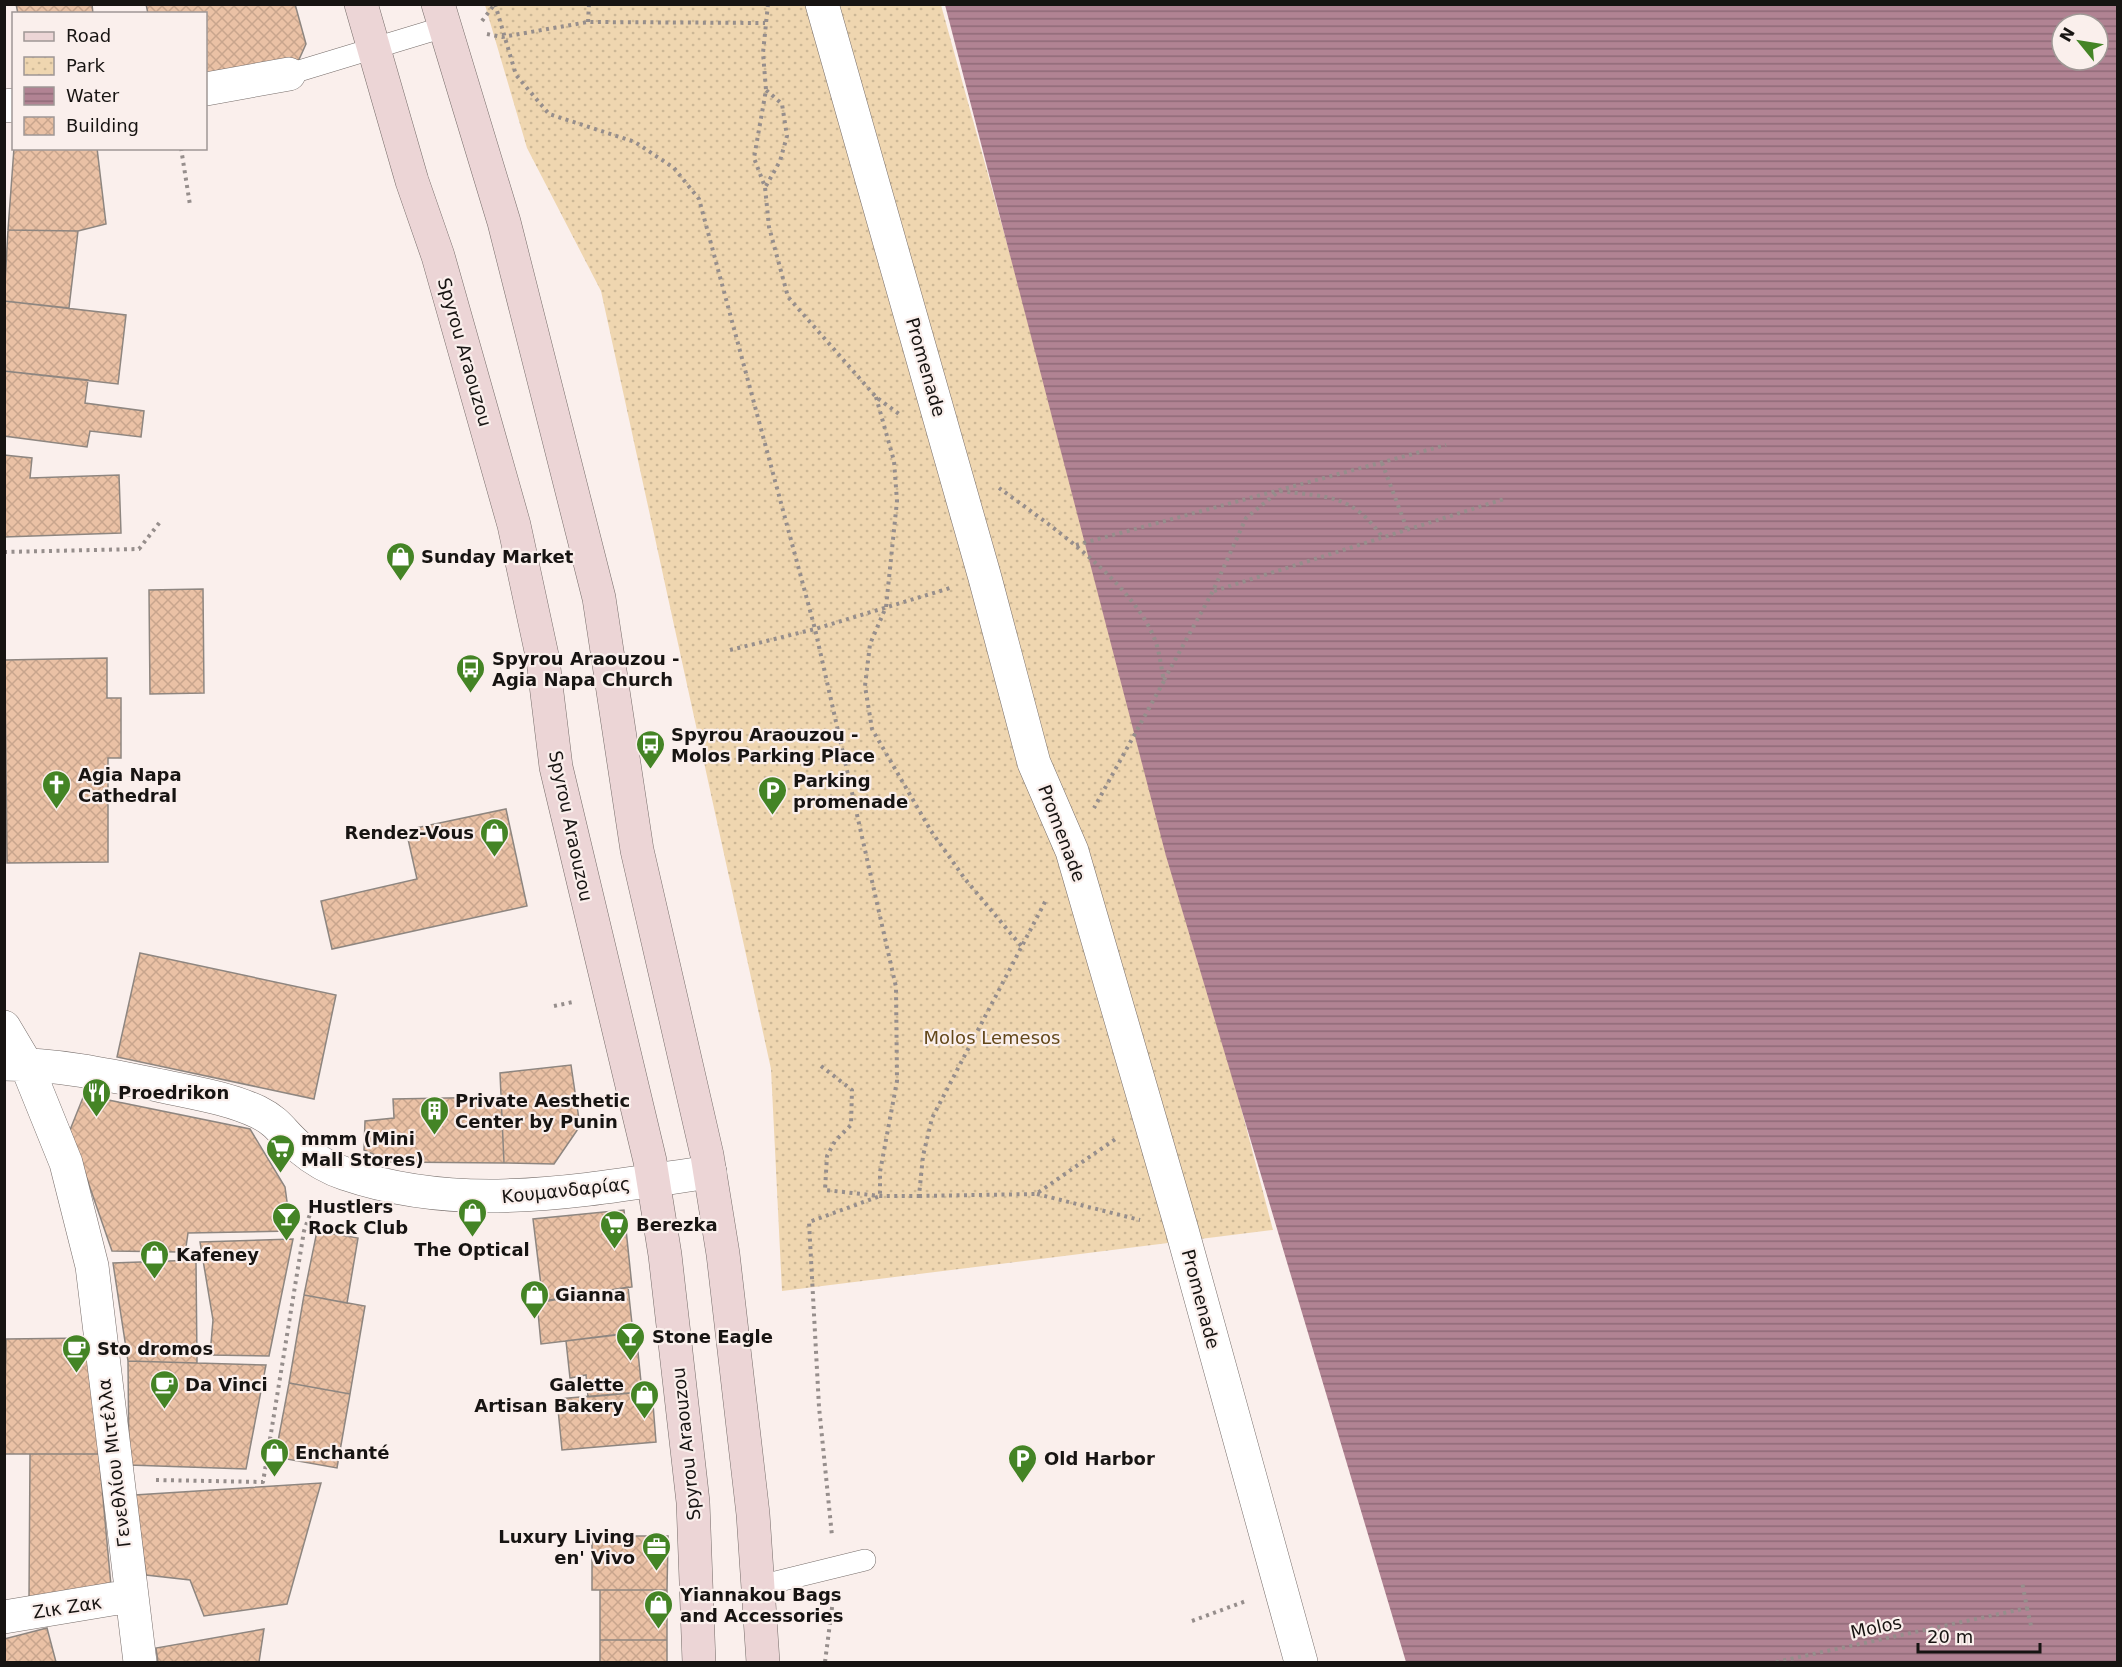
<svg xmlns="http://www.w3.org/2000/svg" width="2122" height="1667" font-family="'DejaVu Sans',sans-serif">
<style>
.park{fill:url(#park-dots)}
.water{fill:url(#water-rules);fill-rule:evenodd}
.building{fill:url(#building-cross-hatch);stroke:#8e8680;stroke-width:1.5}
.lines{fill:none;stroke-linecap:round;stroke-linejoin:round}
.lane-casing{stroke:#766d6a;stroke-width:22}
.street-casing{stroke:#766d6a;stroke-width:34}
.secondary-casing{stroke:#766d6a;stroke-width:34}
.path{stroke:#968e8c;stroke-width:4;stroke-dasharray:3 4.5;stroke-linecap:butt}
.lane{stroke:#fff;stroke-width:21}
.street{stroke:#fff;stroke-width:33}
.secondary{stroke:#ecd5d6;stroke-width:33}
.labels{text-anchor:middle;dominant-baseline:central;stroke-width:4.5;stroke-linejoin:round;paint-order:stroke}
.street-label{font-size:18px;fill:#171412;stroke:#faefec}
.poi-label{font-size:18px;font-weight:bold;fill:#171412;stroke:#faefec;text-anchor:start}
.park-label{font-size:18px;fill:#64481a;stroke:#faefec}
</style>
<defs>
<pattern id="park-dots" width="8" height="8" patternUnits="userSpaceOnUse" patternTransform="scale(1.5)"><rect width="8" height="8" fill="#efd6b0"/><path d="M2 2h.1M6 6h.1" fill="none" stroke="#ccb796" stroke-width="1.8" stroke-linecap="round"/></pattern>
<pattern id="water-rules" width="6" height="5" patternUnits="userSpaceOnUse" patternTransform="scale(1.5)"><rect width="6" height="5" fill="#b18393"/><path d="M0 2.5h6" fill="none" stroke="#8f6a77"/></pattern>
<pattern id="building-cross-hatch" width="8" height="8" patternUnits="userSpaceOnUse" patternTransform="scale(1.5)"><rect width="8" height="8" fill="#eac1a5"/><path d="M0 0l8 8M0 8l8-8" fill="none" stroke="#c8a58d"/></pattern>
</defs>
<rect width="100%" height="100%" fill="#faefec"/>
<path class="park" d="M485,5H941L1147,748L1273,1230L782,1291L771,1069L601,291L527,148Z"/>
<path class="water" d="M945,5H2117V1662H1406L1166,856ZM2062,24H2098V60H2062Z"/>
<path class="building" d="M16,4H92L93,14H18Z
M146,4H295L306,44L297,64L206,81V14H148Z
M14,148H97L106,224L78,231L8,230Z
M8,230L78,231L69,308L4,301Z
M4,301L126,315L118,384L4,371Z
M4,371L88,380L85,403L144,411L141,437L90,431L87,447L4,436Z
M4,455L32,458L30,478L119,475L121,533L4,537Z
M203,589L204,693L150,694L149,590Z
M107,658V698H121V758H108V862L7,863L5,660Z
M506,809L527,906L332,949L321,901L417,879L406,830Z
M140,953L336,995L314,1099L117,1057Z
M571,1065L580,1126L554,1164L504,1163L500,1073Z
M84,1095L250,1129L285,1187L291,1231L188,1233L184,1261L179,1252L112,1251L70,1130Z
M501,1097L504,1163L390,1162L364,1150L365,1121L394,1118L393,1099Z
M624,1210L632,1287L543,1302L533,1219Z
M317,1231L358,1238L347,1303L304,1295Z
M293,1239L269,1356L210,1355L213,1320L200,1242Z
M196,1260L197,1363L128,1361L113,1263Z
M628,1287L633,1333L541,1344L537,1302Z
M304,1295L365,1306L350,1394L289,1383Z
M636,1332L642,1392L588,1397L586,1375L570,1378L566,1341Z
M89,1338L99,1454H4L6,1339Z
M128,1361L266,1365L246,1469L129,1465Z
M289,1383L350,1394L337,1468L275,1457Z
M652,1391L656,1442L562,1450L557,1399Z
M30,1454H99L111,1586L29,1600Z
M321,1483L287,1604L204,1616L190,1580L146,1575L135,1495Z
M592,1536H668L667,1590H592Z
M600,1590H667V1640H600Z
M47,1628L56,1662H4V1639Z
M264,1629L259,1662H158L156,1648Z
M600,1640H667V1662H600Z"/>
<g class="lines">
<defs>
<path id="lane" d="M289,74L444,27
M759,1586L865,1560"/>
<path id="street" d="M822,4L985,578L1034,763L1072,851L1182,1230L1301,1662
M206,89L289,74
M4,106L14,105
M4,1027L26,1064L66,1163L92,1266L140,1662
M4,1064C58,1064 109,1075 162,1086C194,1093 228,1098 258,1112C280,1123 282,1133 299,1147C312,1158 330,1169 346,1174C466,1215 589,1189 710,1172
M4,1617L130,1596"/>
<path id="secondary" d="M361,4L412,181L438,256L514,525L543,660L556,767L650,1161L665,1255L693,1502L699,1662
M438,4L504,222L599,598L637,850L707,1155L723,1254L753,1514L763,1662"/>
</defs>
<use href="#lane" class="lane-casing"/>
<use href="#street" class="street-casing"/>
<use href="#secondary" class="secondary-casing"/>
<path class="path" d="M495,4L516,75L549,114L635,142L674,168L699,199L815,629L896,987L897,1081L880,1172V1196L809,1222L819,1407L832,1536
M768,4L763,53L766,90L754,158L765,187L769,227L788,297L876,397L899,414
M482,21L494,5
M588,22L589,4
M487,34L502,37L588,22L765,23
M181,148L190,205
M766,186L780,161L787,136L782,104L766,90
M876,397L894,461L897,501L886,607L870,644L865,686L872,729L931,831L965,879L1022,947
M1382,463L1407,529
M999,488C1050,525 1132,581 1155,640C1160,653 1161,668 1164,681L1094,808
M1076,545L1446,445
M4,552L139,549L160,522
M1214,591L1504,499
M730,650L815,629L950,588
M1164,680L1213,591L1246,518L1279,491C1328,497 1352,494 1383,538
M554,1006L573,1002
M821,1066L852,1090L851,1125L835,1141L827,1156L825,1190L880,1196H919L923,1156L932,1118L1046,900
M1037,1194L1140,1220
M919,1196L1036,1194L1117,1138
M156,1480L263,1482L304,1231L315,1200
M2027,1608L2032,1630
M1192,1621L1246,1601
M825,1662L833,1600
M1776,1662L2027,1608L2022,1582"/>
<use href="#lane" class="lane"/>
<use href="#street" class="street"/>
<use href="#secondary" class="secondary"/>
</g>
<defs>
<symbol id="shop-pin" viewBox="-11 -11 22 30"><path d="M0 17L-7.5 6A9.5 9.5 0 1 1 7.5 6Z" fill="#448425" stroke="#faefec"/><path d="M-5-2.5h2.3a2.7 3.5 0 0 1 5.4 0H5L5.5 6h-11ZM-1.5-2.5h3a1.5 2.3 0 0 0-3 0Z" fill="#fff"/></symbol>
<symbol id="bus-pin" viewBox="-11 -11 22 30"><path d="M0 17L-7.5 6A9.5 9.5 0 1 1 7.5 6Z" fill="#448425" stroke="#faefec"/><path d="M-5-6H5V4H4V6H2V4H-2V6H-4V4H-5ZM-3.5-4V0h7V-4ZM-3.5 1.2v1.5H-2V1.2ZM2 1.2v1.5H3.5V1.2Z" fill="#fff"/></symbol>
<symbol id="church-pin" viewBox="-11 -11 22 30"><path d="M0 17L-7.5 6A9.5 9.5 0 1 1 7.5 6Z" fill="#448425" stroke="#faefec"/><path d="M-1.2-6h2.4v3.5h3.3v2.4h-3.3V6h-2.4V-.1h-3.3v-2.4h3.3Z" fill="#fff"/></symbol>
<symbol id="parking-pin" viewBox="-11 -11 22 30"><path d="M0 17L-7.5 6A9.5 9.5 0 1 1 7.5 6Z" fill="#448425" stroke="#faefec"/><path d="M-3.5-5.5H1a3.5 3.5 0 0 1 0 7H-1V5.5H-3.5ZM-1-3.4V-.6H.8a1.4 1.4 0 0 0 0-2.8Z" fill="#fff"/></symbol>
<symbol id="restaurant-pin" viewBox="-11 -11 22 30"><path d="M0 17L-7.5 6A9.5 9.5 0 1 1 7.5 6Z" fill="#448425" stroke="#faefec"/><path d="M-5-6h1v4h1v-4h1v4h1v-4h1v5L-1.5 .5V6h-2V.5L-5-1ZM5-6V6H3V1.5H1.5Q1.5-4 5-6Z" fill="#fff"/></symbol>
<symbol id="building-pin" viewBox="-11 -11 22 30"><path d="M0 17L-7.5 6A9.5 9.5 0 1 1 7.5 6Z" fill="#448425" stroke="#faefec"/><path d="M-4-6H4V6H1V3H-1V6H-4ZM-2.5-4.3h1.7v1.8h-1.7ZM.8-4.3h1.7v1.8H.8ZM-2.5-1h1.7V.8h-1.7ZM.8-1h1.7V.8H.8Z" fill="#fff"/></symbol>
<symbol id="supermarket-pin" viewBox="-11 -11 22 30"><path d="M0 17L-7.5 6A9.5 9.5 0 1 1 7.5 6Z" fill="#448425" stroke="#faefec"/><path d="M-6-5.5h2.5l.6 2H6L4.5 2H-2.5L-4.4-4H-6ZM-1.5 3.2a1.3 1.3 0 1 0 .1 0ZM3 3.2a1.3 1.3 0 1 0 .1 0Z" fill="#fff"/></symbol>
<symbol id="bar-pin" viewBox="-11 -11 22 30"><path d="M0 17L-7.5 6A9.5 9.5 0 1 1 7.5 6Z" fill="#448425" stroke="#faefec"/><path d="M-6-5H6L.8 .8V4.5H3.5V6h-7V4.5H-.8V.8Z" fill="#fff"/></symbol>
<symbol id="cafe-pin" viewBox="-11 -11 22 30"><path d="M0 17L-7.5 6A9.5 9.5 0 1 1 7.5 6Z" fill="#448425" stroke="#faefec"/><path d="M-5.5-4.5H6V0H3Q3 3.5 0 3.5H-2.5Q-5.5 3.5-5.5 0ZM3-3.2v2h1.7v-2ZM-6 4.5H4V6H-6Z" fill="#fff"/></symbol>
<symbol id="office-pin" viewBox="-11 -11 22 30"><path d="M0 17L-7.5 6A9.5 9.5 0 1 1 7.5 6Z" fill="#448425" stroke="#faefec"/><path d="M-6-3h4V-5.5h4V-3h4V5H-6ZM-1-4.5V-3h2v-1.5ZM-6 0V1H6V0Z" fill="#fff"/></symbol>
</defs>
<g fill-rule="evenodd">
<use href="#shop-pin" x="384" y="540" width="33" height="45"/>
<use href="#bus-pin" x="454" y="652" width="33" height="45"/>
<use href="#bus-pin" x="634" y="728" width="33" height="45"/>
<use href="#church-pin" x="40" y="768" width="33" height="45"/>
<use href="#parking-pin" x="756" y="774" width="33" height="45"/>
<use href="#shop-pin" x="478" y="816" width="33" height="45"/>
<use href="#restaurant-pin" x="80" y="1076" width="33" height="45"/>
<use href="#building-pin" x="418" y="1094" width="33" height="45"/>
<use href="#supermarket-pin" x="264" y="1132" width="33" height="45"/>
<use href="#shop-pin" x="456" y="1196" width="33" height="45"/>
<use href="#bar-pin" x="270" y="1200" width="33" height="45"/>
<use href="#supermarket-pin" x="598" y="1208" width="33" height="45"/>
<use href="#shop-pin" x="138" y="1238" width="33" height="45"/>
<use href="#shop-pin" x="518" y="1278" width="33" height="45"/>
<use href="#bar-pin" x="614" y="1320" width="33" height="45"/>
<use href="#cafe-pin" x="60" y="1332" width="33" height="45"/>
<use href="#cafe-pin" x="148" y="1368" width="33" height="45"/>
<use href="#shop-pin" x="628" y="1378" width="33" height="45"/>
<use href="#shop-pin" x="258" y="1436" width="33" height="45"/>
<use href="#parking-pin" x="1006" y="1442" width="33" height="45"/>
<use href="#office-pin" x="640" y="1530" width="33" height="45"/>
<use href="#shop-pin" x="642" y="1588" width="33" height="45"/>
</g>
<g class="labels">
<g class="street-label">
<text transform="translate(465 352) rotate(74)">Spyrou Araouzou</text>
<text transform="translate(926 367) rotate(74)">Promenade</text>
<text transform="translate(571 826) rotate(78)">Spyrou Araouzou</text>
<text transform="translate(1062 833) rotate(69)">Promenade</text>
<text transform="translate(566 1190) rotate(-6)">Κουμανδαρίας</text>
<text transform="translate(1201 1299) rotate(75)">Promenade</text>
<text transform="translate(686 1444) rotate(-96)">Spyrou Araouzou</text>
<text transform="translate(114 1463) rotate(-97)">Γενεθλίου Μιτέλλα</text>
<text transform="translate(67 1607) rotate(-9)">Ζικ Ζακ</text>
<text transform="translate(1876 1627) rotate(-12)">Molos</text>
</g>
<g class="poi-label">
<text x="421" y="556">Sunday Market</text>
<text x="492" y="658">Spyrou Araouzou -<tspan x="492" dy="21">Agia Napa Church</tspan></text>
<text x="671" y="734">Spyrou Araouzou -<tspan x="671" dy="21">Molos Parking Place</tspan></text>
<text x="78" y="774">Agia Napa<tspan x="78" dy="21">Cathedral</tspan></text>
<text x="793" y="780">Parking<tspan x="793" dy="21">promenade</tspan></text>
<text x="474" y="832" text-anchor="end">Rendez-Vous</text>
<text x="118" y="1092">Proedrikon</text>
<text x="455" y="1100">Private Aesthetic<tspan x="455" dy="21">Center by Punin</tspan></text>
<text x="301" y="1138">mmm (Mini<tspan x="301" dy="21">Mall Stores)</tspan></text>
<text x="308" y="1206">Hustlers<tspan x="308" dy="21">Rock Club</tspan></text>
<text x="636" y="1224">Berezka</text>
<text x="472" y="1249" text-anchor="middle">The Optical</text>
<text x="176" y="1254">Kafeney</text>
<text x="555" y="1294">Gianna</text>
<text x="652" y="1336">Stone Eagle</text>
<text x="97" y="1348">Sto dromos</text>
<text x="185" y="1384">Da Vinci</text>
<text x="624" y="1384" text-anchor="end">Galette<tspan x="624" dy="21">Artisan Bakery</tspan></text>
<text x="295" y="1452">Enchanté</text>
<text x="1044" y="1458">Old Harbor</text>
<text x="635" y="1536" text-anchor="end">Luxury Living<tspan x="635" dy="21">en' Vivo</tspan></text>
<text x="680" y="1594">Yiannakou Bags<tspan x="680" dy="21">and Accessories</tspan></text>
</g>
<g class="park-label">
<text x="992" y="1037">Molos Lemesos</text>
</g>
</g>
<rect width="2122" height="1667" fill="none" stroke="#171412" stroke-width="12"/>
<rect x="12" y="12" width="195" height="138" fill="#faefec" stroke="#9f9795" stroke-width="1.5"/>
<rect x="24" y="32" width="30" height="9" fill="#ecd5d6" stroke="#9f9795" stroke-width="1.5"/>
<text x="66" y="42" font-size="18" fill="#171412">Road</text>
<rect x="24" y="57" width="30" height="18" fill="url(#park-dots)" stroke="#9f9795" stroke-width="1.5"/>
<text x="66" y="72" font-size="18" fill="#171412">Park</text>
<rect x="24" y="87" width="30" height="18" fill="url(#water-rules)" stroke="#9f9795" stroke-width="1.5"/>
<text x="66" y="102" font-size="18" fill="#171412">Water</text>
<rect x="24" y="117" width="30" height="18" fill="url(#building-cross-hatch)" stroke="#9f9795" stroke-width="1.5"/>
<text x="66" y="132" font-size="18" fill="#171412">Building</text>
<g transform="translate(2080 42) rotate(300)"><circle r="28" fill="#faefec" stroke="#9f9795" stroke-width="1.5"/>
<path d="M0-4.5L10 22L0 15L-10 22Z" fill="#448425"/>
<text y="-9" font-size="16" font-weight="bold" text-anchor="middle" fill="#171412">N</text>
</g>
<path d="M1918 1643v9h122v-9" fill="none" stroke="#171412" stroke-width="3"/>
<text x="1927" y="1643" font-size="18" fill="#171412" stroke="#faefec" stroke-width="4.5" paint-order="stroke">20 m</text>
</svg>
